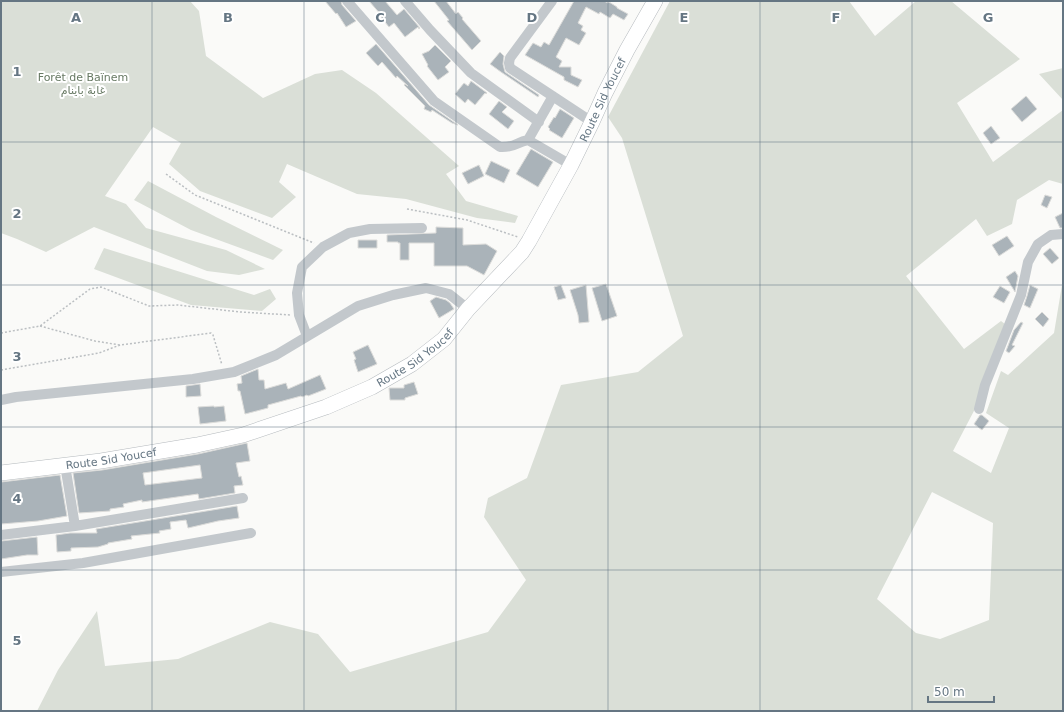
<svg xmlns="http://www.w3.org/2000/svg" width="1064" height="712" font-family="'DejaVu Sans','Noto Sans Arabic',sans-serif">
<style>
.green{fill:#dadfd7;fill-rule:evenodd}
.building{fill:#aab3b9;stroke:#dcdcda;fill-rule:evenodd}
.lines{fill:none;stroke-linecap:round;stroke-linejoin:round}
.primary-casing{stroke:#b5babe;stroke-width:16}
.path{stroke:#bbbfc2;stroke-width:1.5;stroke-dasharray:2 2;stroke-linecap:butt}
.street{stroke:#c3c8cc;stroke-width:10}
.primary{stroke:#fff;stroke-width:15}
.grid{fill:none;stroke:#657683;stroke-width:1;stroke-opacity:0.55}
.labels{text-anchor:middle;dominant-baseline:central;stroke-width:4;stroke-linejoin:round;paint-order:stroke}
.park-label{font-size:11px;fill:#687a64;stroke:#fff}
.street-label{font-size:11px;fill:#657683;stroke:#fff}
.grid-label{font-size:13px;text-anchor:middle;font-weight:bold;fill:#657683;stroke:#fff;stroke-width:4;stroke-linejoin:round;paint-order:stroke}
</style>
<rect width="100%" height="100%" fill="#fafaf8"/>
<path class="green" d="M1,1H190L199,11L206,56L263,98L315,74L342,70L376,93L459,166L446,174L466,201L518,216L515,223L477,218L406,199L357,194L287,164L279,182L296,197L272,218L200,191L169,164L181,143L153,127L105,196L126,204L146,228L226,250L265,269L239,275L207,271L94,227L46,252L17,239L1,233Z
M670,1H849L875,36L916,1H951L1020,59L957,103L993,162L1063,110V184L1049,180L1017,200L1012,224L987,236L976,219L906,276L964,349L1001,321L1005,324L976,407L953,451L991,473L1009,428L986,413L1001,371L1008,375L1054,333L1062,285H1063V711H37L58,670L97,611L105,666L178,659L270,622L318,634L350,672L488,632L526,580L484,517L488,498L527,478L561,385L638,372L683,336L622,138L608,117ZM932,492L993,523L989,620L940,639L916,633L877,599Z
M1063,68V100L1039,74Z
M148,181L216,217L283,250L273,260L191,230L134,200Z
M104,248L254,295L270,289L276,299L262,311L191,305L94,269Z"/>
<path class="building" d="M325,1H341L342,5L356,21L346,27L337,13L336,14Z
M369,1H385L397,15L404,9L420,28L419,29L418,27L405,37L394,23L389,27L381,17L382,16Z
M434,1H446L456,14L458,12L463,18L462,19L481,41L472,50L447,21L449,20Z
M574,1H604L608,3L609,2L617,7V8L628,14L624,20L613,14L610,18L600,12L599,14L586,7L578,23L583,26L581,30L586,33L579,45L566,38L556,57L562,61L559,67H571V75L582,80L578,87L564,80V77L525,55L533,43L541,47L544,42L549,45Z
M376,44L429,105L458,125L452,123L432,110L431,112L424,109L425,106L404,85L405,84L408,86L397,76L396,78L382,62L378,66L366,53Z
M435,45L451,61L445,67L449,72L438,80L427,66L428,65L422,54L429,51Z
M500,52L504,56L503,64L505,72L539,95L538,97L501,72L490,64Z
M471,81L487,93L486,94L485,93L475,105L468,99L465,103L455,94L464,83L468,86Z
M1026,96L1037,109L1022,122L1011,109Z
M499,101L507,107L502,112L514,121L508,129L489,114Z
M560,109L574,118L562,138L549,130L550,129L548,127L554,117L555,118Z
M991,126L1000,138L991,144L983,133Z
M531,149L553,162L538,187L516,174Z
M491,161L510,170L504,183L485,174Z
M479,165L484,176L468,184L462,173Z
M1045,195L1052,197L1047,208L1041,205Z
M1063,213V228H1060L1055,217Z
M436,227L463,228V245L486,244L497,251L484,275L467,266H434V243H409V260H400V243H398V242H387V235L436,233Z
M1007,236L1014,246L999,256L992,245Z
M358,240H377V248H358Z
M1050,248L1059,258L1052,264L1043,254Z
M1015,271L1018,276L1015,292L1006,277Z
M606,284L617,316L602,321L592,288Z
M561,285L566,298L558,300L554,287Z
M586,285L589,322L579,323L578,315L570,290Z
M1030,285L1038,289L1030,308L1024,305L1027,296Z
M1000,286L1010,292L1004,303L993,297Z
M436,297L446,300L450,303L454,309L439,318L430,301Z
M1042,312L1049,319L1043,327L1035,319Z
M1021,322L1023,323L1012,345L1015,346L1009,353L1006,351L1014,330Z
M368,345L377,364L358,372L354,360L356,359L353,352Z
M258,369L259,380H264L265,389L286,383L288,389L320,375L326,389L308,396L307,395L302,397L301,396L268,405V408L245,414L240,391H238L237,384L242,383L241,376Z
M414,382L418,394L405,398V400H390L389,388H404V385Z
M200,384L201,396L186,397V386Z
M214,406V407L224,406L226,421L200,424L198,407Z
M980,415H982L989,421L982,430L974,424Z
M247,443L250,461L236,463L239,477L241,476L243,485L234,486L235,493L199,499L198,494L142,502V500L123,504L124,507L110,509V511L79,513L73,473L102,470L198,454ZM200,465L202,478L145,485L143,473Z
M60,475L67,516L38,521L1,524V482Z
M237,506L239,518L218,521L188,528L186,520L170,522L171,529L159,531L160,533L131,536L132,539L108,543V544L98,547L71,548V551L57,552L56,535L70,533H97L96,529Z
M37,537L38,555H27L1,559V541Z"/>
<g class="lines">
<defs>
<g id="primary">
<path id="s1" d="M1,473L101,461L197,445L243,435L326,407L372,387L412,364L444,339L468,309L522,252L529,241L571,165L592,122L605,93L627,50L655,1"/>
</g>
</defs>
<use href="#primary" class="primary-casing"/>
<path class="path" d="M166,174L195,195L314,243
M407,209L467,220L518,237
M40,326L95,341L120,345
M1,333L40,326L90,289L101,287L149,306L178,305L240,312L291,315
M1,370L99,353L120,345L211,333L213,335L222,365"/>
<path class="street" d="M347,1L434,101L500,147C515,148 516,142 528,140L571,165
M405,1L430,30L471,73L539,122
M552,1L510,58L509,63L510,68L592,122
M528,140L553,96
M307,336L299,315L297,293L302,267L323,247L349,233L370,229L422,228
M1,400L16,397L193,379L234,372L276,355L358,306L393,295L426,288L449,294L468,309
M979,409L985,385L1021,295L1028,262L1038,244L1051,235L1063,234
M65,465L75,526
M1,535L75,526L243,498
M1,572L83,563L251,533"/>
<use href="#primary" class="primary"/>
</g>
<path class="grid" d="M152,1V711M304,1V711M456,1V711M608,1V711M760,1V711M912,1V711M1,142H1063M1,285H1063M1,427H1063M1,570H1063"/>
<g class="labels">
<g class="park-label">
<text x="83" y="77">Forêt de Baïnem<tspan x="83" dy="13">غابة باينام</tspan></text>
</g>
<g class="street-label">
<text stroke="none"><textPath href="#s1" startOffset="759">Route Sid Youcef</textPath></text>
<text stroke="none"><textPath href="#s1" startOffset="435">Route Sid Youcef</textPath></text>
<text stroke="none"><textPath href="#s1" startOffset="111">Route Sid Youcef</textPath></text>
</g>
</g>
<g class="grid-label">
<text x="76" y="22">A</text>
<text x="228" y="22">B</text>
<text x="380" y="22">C</text>
<text x="532" y="22">D</text>
<text x="684" y="22">E</text>
<text x="836" y="22">F</text>
<text x="988" y="22">G</text>
<text x="17" y="76">1</text>
<text x="17" y="218">2</text>
<text x="17" y="361">3</text>
<text x="17" y="503">4</text>
<text x="17" y="645">5</text>
</g>
<rect width="1064" height="712" fill="none" stroke="#657683" stroke-width="4"/>
<path d="M928 696v6h66v-6" fill="none" stroke="#657683" stroke-width="2"/>
<text x="934" y="696" font-size="12" fill="#657683" stroke="#ffffff" stroke-width="3" paint-order="stroke">50 m</text>
</svg>
